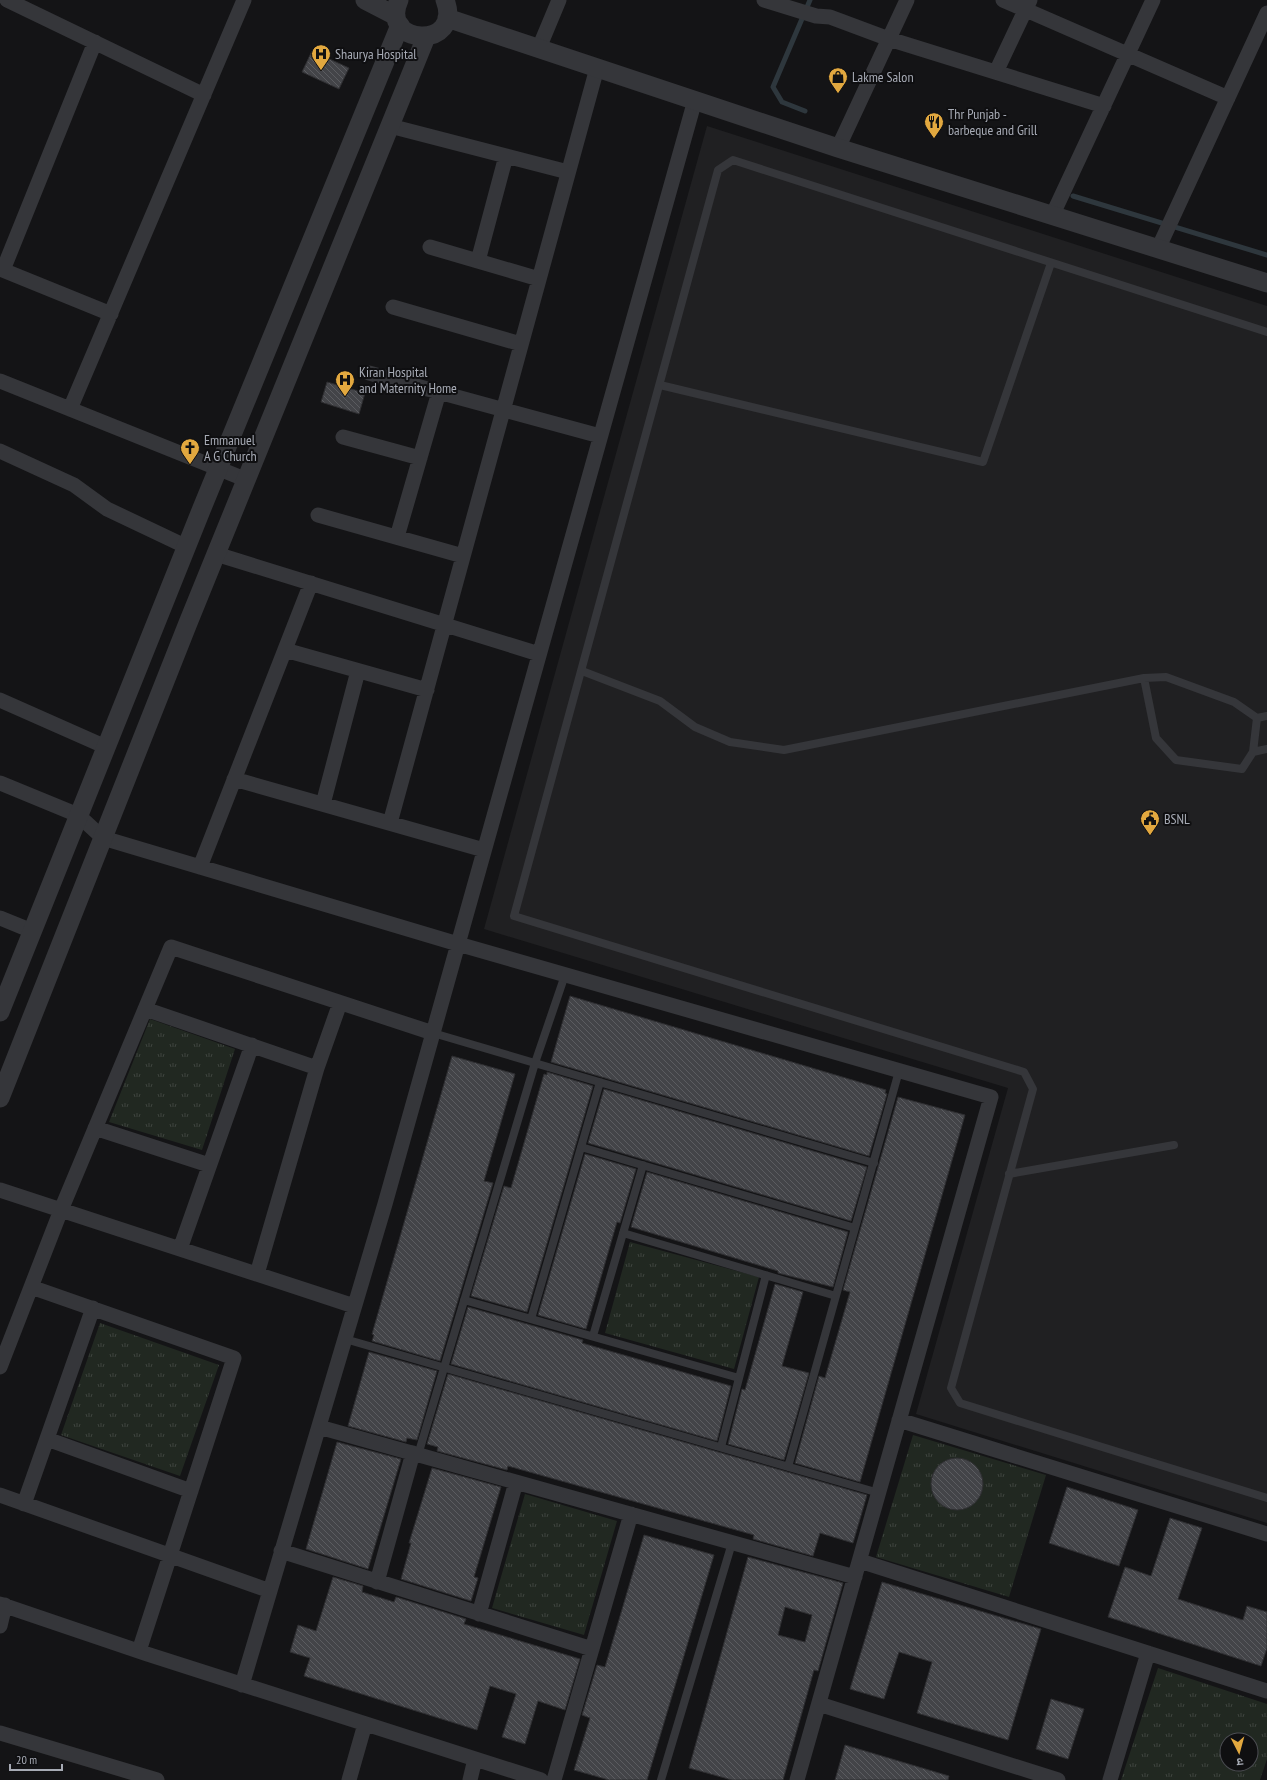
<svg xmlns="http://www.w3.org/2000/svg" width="1267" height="1780" font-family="'PT Sans Narrow','Noto Sans Devanagari',sans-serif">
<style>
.built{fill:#202022}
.grass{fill:url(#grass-tufts);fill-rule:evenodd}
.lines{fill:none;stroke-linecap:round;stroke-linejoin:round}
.stream{stroke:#2e373d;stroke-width:5}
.building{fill:url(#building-back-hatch);stroke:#2e2e31;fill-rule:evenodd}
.service{stroke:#35363a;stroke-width:8}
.minor{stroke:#35363a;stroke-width:15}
.tertiary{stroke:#35363a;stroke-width:19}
.labels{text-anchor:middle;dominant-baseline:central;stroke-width:4;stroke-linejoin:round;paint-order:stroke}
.poi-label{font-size:14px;fill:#a7abb5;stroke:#0f0f11;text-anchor:start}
</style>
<defs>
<pattern id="grass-tufts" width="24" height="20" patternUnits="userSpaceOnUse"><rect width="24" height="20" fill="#212821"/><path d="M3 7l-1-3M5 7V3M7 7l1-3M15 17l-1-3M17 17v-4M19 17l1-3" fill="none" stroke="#3e443f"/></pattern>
<pattern id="building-back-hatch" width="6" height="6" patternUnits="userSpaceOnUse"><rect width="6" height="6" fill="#434448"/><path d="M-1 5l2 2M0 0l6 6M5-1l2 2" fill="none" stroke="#5b5c60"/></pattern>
</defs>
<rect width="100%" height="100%" fill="#141416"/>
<path class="built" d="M707,126L1267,306V1523L916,1414L1008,1088L484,929Z"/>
<path class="grass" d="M150,1019L235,1049L202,1150L109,1122Z
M630,1242L759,1277L734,1369L605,1333Z
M100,1323L219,1365L180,1476L61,1435Z
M913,1435L1046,1475L1009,1597L876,1557Z
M525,1494L617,1521L584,1635L492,1608Z
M1158,1668L1267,1704V1759L1260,1780H1121ZM1227,1740H1251V1764H1227Z"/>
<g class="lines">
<path class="stream" d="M805,111L782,102L773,87L810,0
M1073,196L1267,255"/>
</g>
<path class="building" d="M312,51L349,68L339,89L302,72Z
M327,382L365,393L359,414L321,402Z
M570,996L886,1090L885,1093L887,1094L869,1156L551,1062Z
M452,1056L515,1074L484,1181L493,1183L440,1361L372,1341L374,1335L372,1334Z
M547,1072L593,1086L527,1312L471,1296L504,1186L511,1188L544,1074L547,1075Z
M604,1089L867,1167L851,1221L588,1143Z
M898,1097L965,1115L860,1482L795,1463L819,1376L825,1378L850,1292L843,1290Z
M585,1154L636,1169L620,1223L617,1222L586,1329L538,1315Z
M647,1172L848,1232L833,1287L778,1273V1271L631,1227Z
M775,1284L803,1292L782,1366L809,1373L784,1460L728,1444L742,1389L745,1390Z
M468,1307L583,1340L582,1343L731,1386L717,1441L451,1364Z
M369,1352L437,1371L417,1440L407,1438L406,1442L348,1426Z
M448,1374L867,1495L853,1543L820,1533L813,1556L753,1539L754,1535L508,1466L507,1470L437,1451L438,1447L427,1444Z
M337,1442L401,1459L368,1569L306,1549Z
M931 1484a26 26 0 1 1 52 0a26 26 0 1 1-52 0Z
M432,1468L501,1487L474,1577L478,1578L471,1601L401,1579L411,1543H409Z
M1067,1487L1138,1510L1119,1566L1049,1543Z
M1170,1518L1202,1528L1178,1599L1243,1620L1247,1606L1267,1612V1648L1261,1666L1108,1617L1125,1567L1151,1576Z
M644,1535L714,1555L647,1780H609L574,1770L590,1718L582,1715L597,1665L605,1667Z
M748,1557L843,1583L818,1671L814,1670L783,1780H732L689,1768ZM785,1607L812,1615L805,1642L778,1635Z
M333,1577L363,1586L362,1592L394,1602L396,1597L466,1619L464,1624L580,1659L565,1710L538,1701L525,1744L502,1737L516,1694L490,1686L477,1730L304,1676L310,1658L290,1652L298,1625L316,1631Z
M882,1582L1041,1629L1008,1740L917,1713L932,1662L899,1652L884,1699L850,1689Z
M1051,1699L1084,1709L1068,1759L1036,1749Z
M845,1745L949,1776L948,1780H835Z"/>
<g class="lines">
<path class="service" d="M1267,332L733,160L718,170L514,916L1024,1072L1033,1089L951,1388L960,1403L1267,1498
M660,385L983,462L1051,263
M582,671L660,701L695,727L730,742L784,750L1144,678
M1166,677L1234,702L1257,718L1253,752L1242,769L1176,760L1156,738L1144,678Z
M1257,718L1267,716
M1253,752L1267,749
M433,1033L874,1163
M581,1147L855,1228
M1009,1174L1174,1145
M623,1233L836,1296
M464,1300L739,1378
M531,1319L600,1082
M593,1336L643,1165
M345,1339L879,1493
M721,1447L766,1275
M418,1455L535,1063L565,975H567
M788,1467L899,1071
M661,1780L732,1543"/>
<path class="minor" d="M7,0L204,95
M764,0L816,16L830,17L889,39L1104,106
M1003,0L1228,98
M539,48L559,0
M996,72L1030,0
M390,126L568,172
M838,148L907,0
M1052,216L1153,0
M430,247L539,279
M1158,249L1267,13
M478,261L506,156
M0,269L111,314
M3,270L95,42
M393,307L521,344
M369,373L600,436
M0,381L247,480
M70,409L244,0
M343,437L420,458
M0,451L74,485L107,509L187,547
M318,515L463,556
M397,537L439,392
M216,554L539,654
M285,650L427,690
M0,700L106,747
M234,779L484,850
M0,783L78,815L103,838L458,944L991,1097L797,1780
M323,804L358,671
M390,823L597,68
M200,867L311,583
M0,918L32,931
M145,1009L317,1068
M95,1128L209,1165
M0,1190L354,1306
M180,1249L252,1045
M257,1274L317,1068L340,1003
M31,1287L234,1358L139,1651
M0,1367L61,1210L171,947L433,1033
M899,1420L1267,1534
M319,1427L855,1577
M47,1439L191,1491
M0,1495L270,1591
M24,1504L93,1308
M281,1551L592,1649
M860,1561L1267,1691
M377,1582L413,1453
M0,1604L147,1654L541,1780
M479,1614L516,1482
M0,1626L5,1605
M242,1685L385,1204L695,100
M819,1704L1058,1780
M0,1733L157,1780
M349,1780L365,1724
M470,1780L475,1759
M554,1780L631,1514
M1110,1780L1148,1653"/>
<path class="tertiary" d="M365,0L396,16
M399,0C378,46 464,50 445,0
M447,18L838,148L1267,283
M0,1012L202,508L400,25
M0,1098L188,623L426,37"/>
</g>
<defs>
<symbol id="hospital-pin" viewBox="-11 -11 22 30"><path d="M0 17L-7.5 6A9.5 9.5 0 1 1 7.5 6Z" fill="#e2a83f" stroke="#0f0f11"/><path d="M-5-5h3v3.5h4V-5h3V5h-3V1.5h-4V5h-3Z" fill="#111"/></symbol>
<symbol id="shop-pin" viewBox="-11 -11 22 30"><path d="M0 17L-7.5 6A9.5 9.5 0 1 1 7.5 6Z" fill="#e2a83f" stroke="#0f0f11"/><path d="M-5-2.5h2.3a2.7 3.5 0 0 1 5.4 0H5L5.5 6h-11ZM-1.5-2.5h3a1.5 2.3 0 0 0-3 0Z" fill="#111"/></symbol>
<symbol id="restaurant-pin" viewBox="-11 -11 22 30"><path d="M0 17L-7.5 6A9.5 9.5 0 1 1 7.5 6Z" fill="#e2a83f" stroke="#0f0f11"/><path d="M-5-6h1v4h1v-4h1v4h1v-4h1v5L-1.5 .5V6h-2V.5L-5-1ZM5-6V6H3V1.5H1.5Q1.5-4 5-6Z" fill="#111"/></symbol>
<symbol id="church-pin" viewBox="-11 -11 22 30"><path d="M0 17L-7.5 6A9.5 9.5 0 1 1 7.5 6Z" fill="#e2a83f" stroke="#0f0f11"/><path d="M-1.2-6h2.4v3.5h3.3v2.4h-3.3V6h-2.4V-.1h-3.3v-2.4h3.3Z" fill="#111"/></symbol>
<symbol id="civic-pin" viewBox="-11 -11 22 30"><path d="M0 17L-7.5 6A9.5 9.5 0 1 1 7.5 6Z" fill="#e2a83f" stroke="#0f0f11"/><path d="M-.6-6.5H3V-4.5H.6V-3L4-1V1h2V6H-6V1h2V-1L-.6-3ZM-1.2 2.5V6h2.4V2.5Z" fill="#111"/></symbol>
</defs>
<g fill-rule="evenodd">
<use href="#hospital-pin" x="310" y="43" width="22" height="30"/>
<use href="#shop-pin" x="827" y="66" width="22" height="30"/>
<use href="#restaurant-pin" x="923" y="111" width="22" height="30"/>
<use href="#hospital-pin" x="334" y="369" width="22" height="30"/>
<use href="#church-pin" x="179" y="437" width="22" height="30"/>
<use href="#civic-pin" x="1139" y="808" width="22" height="30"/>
</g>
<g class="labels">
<g class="poi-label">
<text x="335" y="54">Shaurya Hospital</text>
<text x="852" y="77">Lakme Salon</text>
<text x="948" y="114">Thr Punjab -<tspan x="948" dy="16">barbeque and Grill</tspan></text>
<text x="359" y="372">Kiran Hospital<tspan x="359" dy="16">and Maternity Home</tspan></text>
<text x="204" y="440">Emmanuel<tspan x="204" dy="16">A G Church</tspan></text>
<text x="1164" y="819">BSNL</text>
</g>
</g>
<g transform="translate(1239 1752) rotate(174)"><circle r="19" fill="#0f0f11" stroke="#4c4d53"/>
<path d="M0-3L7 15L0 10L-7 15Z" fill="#e2a83f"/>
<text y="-6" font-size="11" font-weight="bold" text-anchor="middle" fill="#a7abb5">उ</text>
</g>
<path d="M10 1764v6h52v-6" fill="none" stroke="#a7abb5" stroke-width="2"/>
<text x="16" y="1764" font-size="12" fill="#a7abb5" stroke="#0f0f11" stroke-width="3" paint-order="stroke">20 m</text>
</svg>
